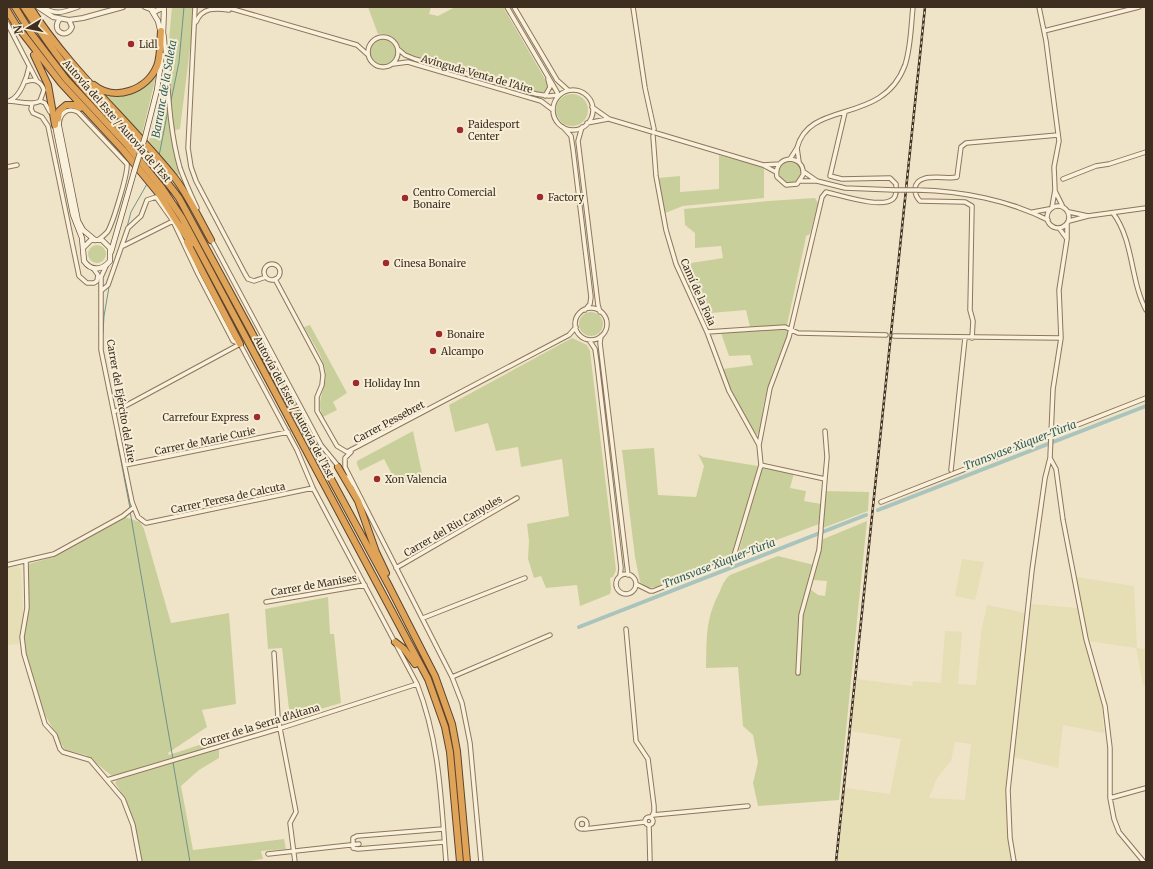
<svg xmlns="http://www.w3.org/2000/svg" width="1153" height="869" font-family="Merriweather,serif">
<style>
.farmland{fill:#e6deb5;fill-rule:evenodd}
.green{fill:#c9cf9b}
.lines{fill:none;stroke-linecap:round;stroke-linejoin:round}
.stream{stroke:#6f938a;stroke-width:1}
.canal{stroke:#a9c4bc;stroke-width:4}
.minor-casing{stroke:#8d765c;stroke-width:5.5}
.tertiary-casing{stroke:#8d765c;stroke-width:6}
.secondary-casing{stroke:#6f573f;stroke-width:6}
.motorway-casing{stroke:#5b4430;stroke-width:8}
.minor{stroke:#faf1dc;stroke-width:3.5}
.tertiary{stroke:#faf1dc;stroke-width:4}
.secondary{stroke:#faf1dc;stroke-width:4.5}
.motorway{stroke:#e0a458;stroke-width:6}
.rail-casing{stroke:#3d2e20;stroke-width:2.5}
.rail{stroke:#f7eed8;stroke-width:1;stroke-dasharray:3;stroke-linecap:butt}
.minor-bridge-casing{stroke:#8d765c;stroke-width:5.5;stroke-linecap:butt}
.secondary-bridge-casing{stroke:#6f573f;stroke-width:6;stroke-linecap:butt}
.minor-bridge{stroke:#faf1dc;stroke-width:3.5}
.secondary-bridge{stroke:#faf1dc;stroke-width:4.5}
.poi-dot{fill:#9e2a2b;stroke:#f7eed8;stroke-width:1.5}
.labels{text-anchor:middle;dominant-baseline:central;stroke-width:4;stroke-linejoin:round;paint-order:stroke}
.poi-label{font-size:10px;fill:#3d2e20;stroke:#f7eed8;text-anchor:start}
.street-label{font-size:10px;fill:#3d2e20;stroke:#f7eed8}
.water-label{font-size:11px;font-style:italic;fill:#2f5d5a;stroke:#f7eed8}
</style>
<rect width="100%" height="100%" fill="#f0e4c8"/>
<path class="farmland" d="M962,559L984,562L975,600L955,596Z
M17,566L21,569L23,611L19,644L7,645V568Z
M1076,577L1134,586L1137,648L1146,649V688L1143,685L1136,648L1088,641Z
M1031,604L1078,608L1102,706L1104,733L1063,725L1058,768L1014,757Z
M987,605L1026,613L1007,786V825L1012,862H837L845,788L890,794L901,739L851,731L857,679L912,686L913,681L941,683L945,631L962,632L958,684L976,685L981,633ZM955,742L971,744L965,800L929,798L937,778L951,761Z"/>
<path class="green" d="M172,7H193L192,32L180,129L176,130L172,134L179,174L177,176L149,141L165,83L170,77L174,65L168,50Z
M368,7H431L429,14L438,16L455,7H503L545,79L548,86L547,91L540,93L408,54C395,47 399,32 378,34Z
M370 52a13 13 0 1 1 26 0a13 13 0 1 1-26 0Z
M157,72L142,134L101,92C133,96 134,95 157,72Z
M556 110a16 16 0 1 1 32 0a16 16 0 1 1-32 0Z
M719,155L764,167V198L683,206L665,213L658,178L680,176V192L719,189Z
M779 172a11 11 0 1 1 22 0a11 11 0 1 1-22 0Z
M815,198L818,203L810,234L806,236L805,242L787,325L750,327L746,310L699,314L678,265L723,258L721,246L695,248V233L685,225L684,209L768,201Z
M88 254a9 9 0 1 1 18 0a9 9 0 1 1-18 0Z
M579 324a12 12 0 1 1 24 0a12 12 0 1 1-24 0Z
M310,325L347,393L333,402L337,410L323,417C314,399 329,387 325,369C322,355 311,340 304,327Z
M786,328L788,334C778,358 768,382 763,408C762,416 763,430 757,435C745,427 728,384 723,369L753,365L750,355L729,356L721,333Z
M572,338L587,345L590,351L616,570L613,577L610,578L611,589L610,594L580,606L577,585L546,588L541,576L534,578L528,559L529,541L527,524L569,516L562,459L521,467L518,447L496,451L488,423L455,432L449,405Z
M413,431L423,478L421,480L397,484L384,459L360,471L357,464V461Z
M654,448L658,495L696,497L704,466L698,454L703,457L758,466L733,556L656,587L648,588L640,582L635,557L622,450Z
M762,467L794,473L790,488L806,491L804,501L821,504L819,524L742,553L739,551Z
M825,491L869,492L868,511L823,528Z
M125,517L140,522L144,529L171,623L229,613L236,704L202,710L207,727L168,753L169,755L211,741L213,746L112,776L86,755L65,750L45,715L25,649L24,636L28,611L29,564L53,557Z
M867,521L839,800L758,806L753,783L758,762L753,735L743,726L738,667L706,668C707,636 705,620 720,591C722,585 725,579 730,575L778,556L814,565L810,589L818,595L825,596L827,581L813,580L821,540Z
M328,597L330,634H334L341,703L290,718L282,648L268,649L265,609Z
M219,749V758L199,770L181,786L193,850L284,839L286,849L261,851L263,859L242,862H141C136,834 132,807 115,783L117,780L209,751Z"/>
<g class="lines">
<path class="stream" d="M171,101L179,62L184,7
M159,156L168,110
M127,227L131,212L147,184
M103,333L104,316L109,287
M116,435L130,508
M130,511L173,759
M173,762L190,862"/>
<path class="canal" d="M878,510L1146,406
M579,627L866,515"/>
<defs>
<path id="minor" d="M43,7C57,16 63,12 78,7
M195,7L188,148L191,167L196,181L245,274L248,279L254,281L266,277
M226,7L357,45L367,54
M507,7L557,92L558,96
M514,7L557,80L568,90
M633,7L645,88L654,129
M1039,7L1046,41L1059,141L1054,167L1055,190L1052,207
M196,22C202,7 216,8 229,10
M7,23L37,81
M1044,31L1139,7
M164,35C168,79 168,126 180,168C185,182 191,195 197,208
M368 52a15 15 0 1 1 30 0a15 15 0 1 1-30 0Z
M398,49L405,55L415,59L536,94L549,96L559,95
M393,64L408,62L418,65L541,101L553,110
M553 110a20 20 0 1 1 40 0a20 20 0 1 1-40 0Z
M545,96L550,87L548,79
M11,100C20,96 27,78 29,67
M7,101C17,101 32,106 40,101L44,90C41,81 34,78 25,82
M40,101L45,103L50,112
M32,104L31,109L33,113L42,117L48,126L79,276L87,283H94L97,281L98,275L93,268
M592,107L609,119L763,165
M587,123L608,119
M59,126C59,115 66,106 78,112L127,164C128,174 113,222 108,231C105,235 102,237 98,240
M563,127L571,136L573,149L591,297L590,304L585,310
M582,127L578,141L598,305L600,312
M653,136L656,176L666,230L676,264L707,332L729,391L759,445
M797,148C809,99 883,126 905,65C911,47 911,25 913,7
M790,159C799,160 804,166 803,175L797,184L786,185L777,177C775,167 780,160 790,159L797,148L799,162
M7,167L17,165
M776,172L763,165L779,164
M1063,179L1096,166L1109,164L1146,152
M800,181H817L804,172
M817,181L845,188L894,190
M918,190C961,191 1009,200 1048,220
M1055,191L1062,205
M1047 217a11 11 0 1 1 22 0a11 11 0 1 1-22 0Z
M1033,212L1049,209
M1069,212L1088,216L1069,221
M1113,213C1134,241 1130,280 1146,310
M1088,216L1146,208
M1059,228L1067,239V224
M211,239L321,445L339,467
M1067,239L1059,290L1061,338L1053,389L1050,458L1056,469L1063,520L1086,639L1105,706L1110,748V798L1146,788
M123,246L173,221
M264 272a8 8 0 1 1 16 0a8 8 0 1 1-16 0Z
M106,266L101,277V350L132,502L138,517L146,523L313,488
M275,279L321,365L323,375L322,385L317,397V411L337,446L347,452L569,335L576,327
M101,291L108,285L128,228L141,216L147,200L156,197L173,221L198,274L233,341L240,344L297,450L313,488L417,684C440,743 441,800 446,862
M575 324a16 16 0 1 1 32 0a16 16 0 1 1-32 0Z
M707,332L785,327L798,333L886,335
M601,336L600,343L628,575
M894,336L1061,338
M972,338L973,321L970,310L972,206L965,202L920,201C916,197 915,194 915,189C916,171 946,180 957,177L961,147L966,143L1058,135
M589,340L595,349L597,363L621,568L620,576
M114,412L240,344
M825,431L827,457L825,479
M351,452L345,458V467L452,677L462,703L470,743L481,862
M125,465L288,432
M761,465L825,479L821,527
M951,470L965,338
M346,477L352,484
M881,502L1146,398
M26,561L27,608L22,637L24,654L45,724L55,735L60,749L63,752L90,760L123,799L133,825L140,862
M7,565L54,554L123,516L134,507
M396,568L517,498
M616 584a10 10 0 1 1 20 0a10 10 0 1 1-20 0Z
M636,584L650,591H653L733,559L761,465L759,445L770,388L789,337L822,197L826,192C840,195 882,209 893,199C897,196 896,189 896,184L890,178L842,179L830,176L845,112
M266,602L365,585
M423,618L525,578
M626,629L636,741L648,759L654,806V812L651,818
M274,653L278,718L296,812L290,823L295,862
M798,673L801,615L819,550L821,529
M452,677L550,635
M107,780L281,728L417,684
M1110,798L1114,819L1119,832L1144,862
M653,815L748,806
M645 821a4 4 0 1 1 8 0a4 4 0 1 1-8 0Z
M577 824a5 5 0 1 1 10 0a5 5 0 1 1-10 0Z
M649,825L650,862
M443,829L357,836L353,838V848L358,849L444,842
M585,829L645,822
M268,854L359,844
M1014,862L1010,838L1008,790L1032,570L1045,478L1050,458"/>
<path id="tertiary" d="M38,7L53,17L69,20L83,18L123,7
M59,20C51,31 67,40 72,27L69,20"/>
<path id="secondary" d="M145,7L156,11L164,7
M152,11L158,21L161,34
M163,36L164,8
M55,125L73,215L82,238L84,261C91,271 102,271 110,261V248L102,240H91L83,248
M59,126L78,221L83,230L95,240
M145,137L157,90L162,55
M111,252L134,172"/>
<path id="motorway" d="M15,7L31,33L66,79L128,146L162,188L182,218L428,679L445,727L450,752L460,862
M24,7C39,30 54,53 72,74C107,116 147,154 179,198L389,586L435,676L452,724L457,751L467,862
M30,7C70,70 127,119 174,177C189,196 199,219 211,240
M7,10L19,30
M17,26L61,83L123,150L159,194L191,244
M34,55L48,85L55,125
M94,85C115,102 147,90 157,66C161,56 160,42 161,31
M58,119L59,111L66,105H74L80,108
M187,242L240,344
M338,467L358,501L376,552L386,573
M395,642L404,649L415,664"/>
</defs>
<use href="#minor" class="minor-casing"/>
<use href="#tertiary" class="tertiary-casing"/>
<use href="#secondary" class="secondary-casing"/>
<use href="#motorway" class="motorway-casing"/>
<use href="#minor" class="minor"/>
<use href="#tertiary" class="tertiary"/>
<use href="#secondary" class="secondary"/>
<use href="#motorway" class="motorway"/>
<defs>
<path id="rail" d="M836,862L925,7"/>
</defs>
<use href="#rail" class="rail-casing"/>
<use href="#rail" class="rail"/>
<defs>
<path id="minor-bridge" d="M894,190H918"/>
<path id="secondary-bridge" d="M134,172L145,137"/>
</defs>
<use href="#minor-bridge" class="minor-bridge-casing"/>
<use href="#secondary-bridge" class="secondary-bridge-casing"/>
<use href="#minor-bridge" class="minor-bridge"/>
<use href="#secondary-bridge" class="secondary-bridge"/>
</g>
<g class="poi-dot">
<circle cx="131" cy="44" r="4"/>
<circle cx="460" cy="130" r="4"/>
<circle cx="540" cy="197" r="4"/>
<circle cx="405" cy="198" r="4"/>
<circle cx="386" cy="263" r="4"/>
<circle cx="439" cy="334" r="4"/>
<circle cx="433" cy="351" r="4"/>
<circle cx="356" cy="383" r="4"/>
<circle cx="257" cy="417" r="4"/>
<circle cx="377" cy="479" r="4"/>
</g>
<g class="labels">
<g class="poi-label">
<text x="139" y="44">Lidl</text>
<text x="468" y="124">Paidesport<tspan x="468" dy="12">Center</tspan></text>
<text x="413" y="192">Centro Comercial<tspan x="413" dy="12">Bonaire</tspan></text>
<text x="548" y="197">Factory</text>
<text x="394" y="263">Cinesa Bonaire</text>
<text x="447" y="334">Bonaire</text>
<text x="441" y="351">Alcampo</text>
<text x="364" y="383">Holiday Inn</text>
<text x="249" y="417" text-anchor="end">Carrefour Express</text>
<text x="385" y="479">Xon Valencia</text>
</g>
<g class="street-label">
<text transform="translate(477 74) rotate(16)">Avinguda Venta de l'Aire</text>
<text transform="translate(117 121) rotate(49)">Autovía del Este / Autovia de l'Est</text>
<text transform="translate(698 292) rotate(66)">Camí de la Foia</text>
<text transform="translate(121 401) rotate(80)">Carrer del Ejército del Aire</text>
<text transform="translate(294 407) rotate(62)">Autovía del Este / Autovia de l'Est</text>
<text transform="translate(389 422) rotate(-28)">Carrer Pessebret</text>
<text transform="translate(205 441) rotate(-12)">Carrer de Marie Curie</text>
<text transform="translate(228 498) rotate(-12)">Carrer Teresa de Calcuta</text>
<text transform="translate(453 526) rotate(-30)">Carrer del Riu Canyoles</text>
<text transform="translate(314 585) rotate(-10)">Carrer de Manises</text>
<text transform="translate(260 725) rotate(-17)">Carrer de la Serra d'Aitana</text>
</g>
<g class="water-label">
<text transform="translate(164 89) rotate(-80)">Barranc de la Saleta</text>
<text transform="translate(1020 445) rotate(-21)">Transvase Xùquer-Tùria</text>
<text transform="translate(719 563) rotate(-21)">Transvase Xùquer-Tùria</text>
</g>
</g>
<rect width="1153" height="869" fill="none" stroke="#3d2e20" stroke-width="16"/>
<g transform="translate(28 28) rotate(260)" stroke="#f7eed8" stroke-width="3" paint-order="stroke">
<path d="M0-3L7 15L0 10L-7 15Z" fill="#3d2e20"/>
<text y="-6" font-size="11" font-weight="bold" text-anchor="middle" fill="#3d2e20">N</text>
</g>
</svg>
